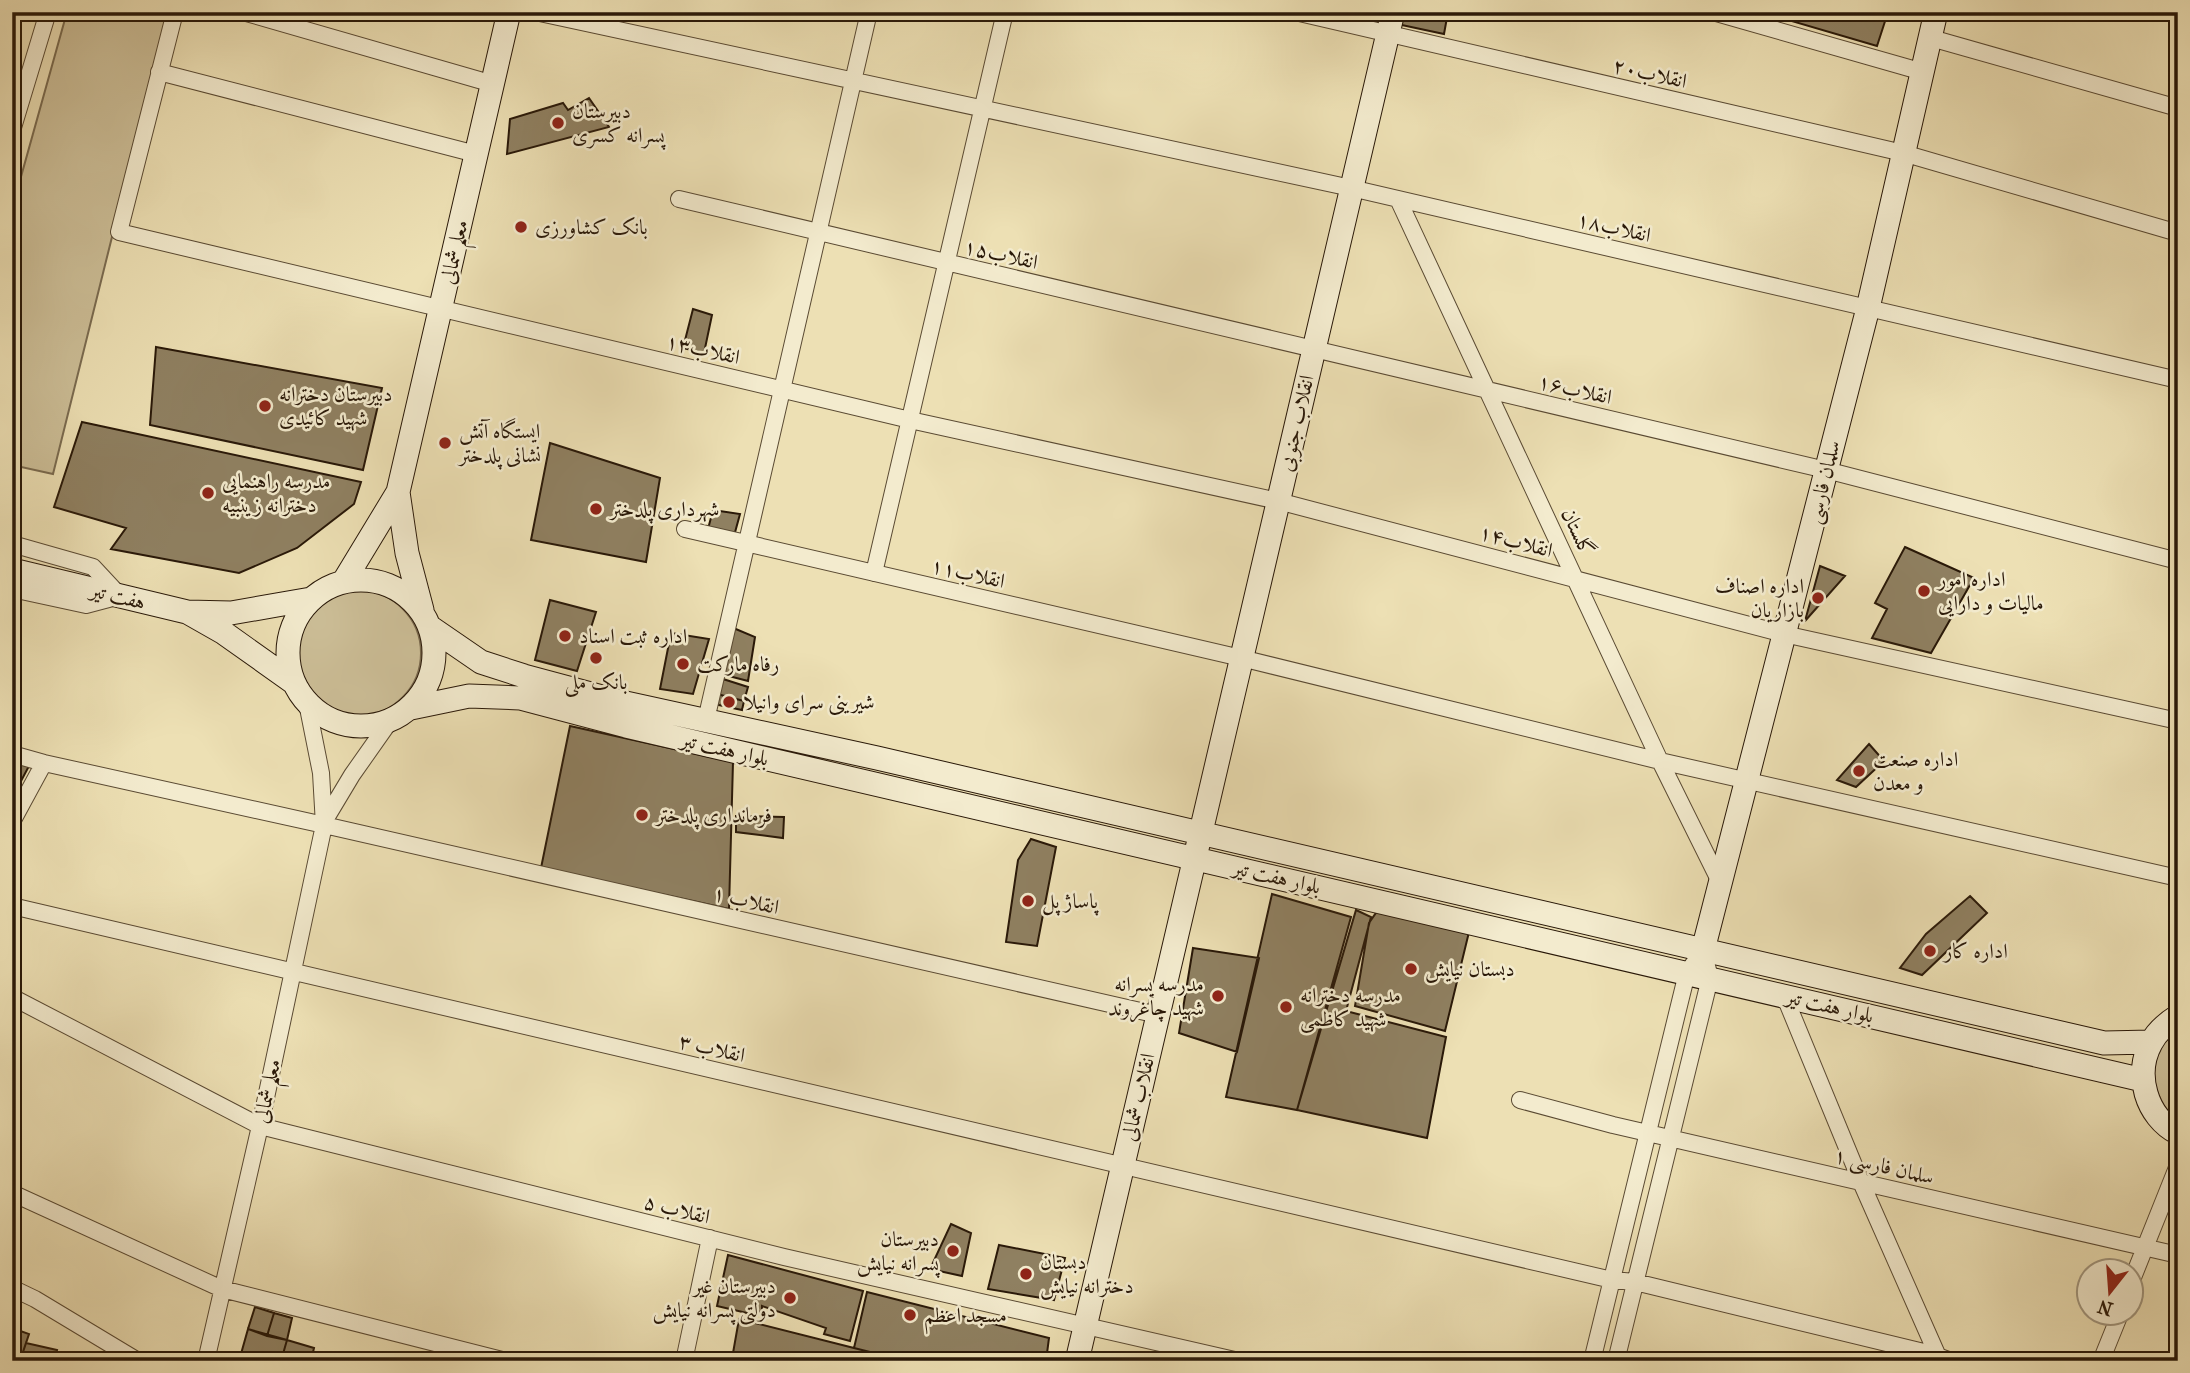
<svg xmlns="http://www.w3.org/2000/svg" width="2190" height="1373" font-family="'IM FELL French Canon',Amiri,serif">
<style>
.green{fill:#ccbe97;stroke:#7a6b50;stroke-width:2}
.building{fill:#8f8061;stroke:#291808;stroke-width:2}
.lines{fill:none;stroke-linecap:round;stroke-linejoin:round}
.street-casing{stroke:#5a4a33;stroke-width:18}
.secondary-casing{stroke:#291808;stroke-width:25}
.street{stroke:#f3ebce;stroke-width:16}
.secondary{stroke:#f3ebce;stroke-width:23}
.poi-dot{fill:#8f2418;stroke:#f3ebce;stroke-width:2.5}
.labels{text-anchor:middle;dominant-baseline:central;stroke-width:5;stroke-linejoin:round;paint-order:stroke}
.street-label{font-size:21px;fill:#291808;stroke:#f3ebce}
.poi-label{font-size:21px;fill:#291808;stroke:#f3ebce;text-anchor:start}
</style>
<rect width="100%" height="100%" fill="#ede0b4"/>
<filter id="stains"><feTurbulence type="fractalNoise" baseFrequency=".00286" numOctaves="4"/><feColorMatrix values="0 0 0 0 .2 0 0 0 0 .09 0 0 0 0 .02 0 0 0 .5 -.17"/></filter>
<radialGradient id="worn" r=".72"><stop offset=".6" stop-color="#630" stop-opacity="0"/><stop offset="1" stop-color="#630" stop-opacity=".3"/></radialGradient>
<path class="green" d="M67,12H168L53,474L12,465V209Z
M295 653a63 63 0 1 1 126 0a63 63 0 1 1-126 0Z
M2178,1026V1121L2169,1115L2157,1099L2151,1080L2160,1043Z"/>
<path class="building" d="M1401,12H1448L1444,34L1397,24Z
M1761,12H1888L1877,46Z
M589,98L609,127L507,154L510,119L563,103L568,110Z
M693,309L712,315L704,353L683,348Z
M156,347L382,388L363,470L150,425Z
M82,422L361,482L354,504L297,548L239,573L111,549L126,528L54,507Z
M550,443L660,478L646,562L531,540Z
M713,510L740,514L734,536L708,529Z
M1905,547L1974,578L1931,653L1872,638L1887,609L1875,603Z
M1820,566L1845,576L1805,621Z
M550,600L596,612L577,671L535,660Z
M731,627L755,637L748,681L721,674Z
M671,633L709,639L693,694L660,689Z
M723,679L748,687L744,701L717,694Z
M717,694L744,701L742,710L714,704Z
M570,726L733,762L729,909L541,868Z
M1869,744L1884,761L1856,787L1837,780Z
M12,762L29,766L12,798Z
M736,816L784,817L783,838L736,832Z
M1031,839L1056,847L1037,946L1006,942L1018,860Z
M1272,894L1351,917L1297,1110L1226,1097Z
M1970,896L1987,913L1922,975L1900,968L1926,934Z
M1356,910L1371,917L1346,1011L1446,1037L1427,1138L1297,1110Z
M1378,910L1469,932L1445,1031L1355,1006L1369,923Z
M1193,948L1259,958L1237,1052L1179,1033Z
M951,1224L971,1233L962,1276L930,1269Z
M999,1245L1065,1258L1054,1300L988,1289Z
M728,1255L863,1291L850,1341L824,1334L826,1328L762,1306V1311L751,1314L717,1306Z
M867,1292L1049,1338L1046,1361H906L854,1348Z
M255,1307L274,1313L267,1336L248,1329Z
M274,1313L292,1318L287,1340L267,1336Z
M739,1319L854,1348L906,1361H746L747,1357L733,1353Z
M12,1328L29,1334L20,1361H12Z
M248,1329L287,1340L281,1361H239Z
M287,1340L314,1348L311,1361H281Z
M26,1343L57,1350L54,1361H20Z"/>
<g class="lines">
<defs>
<path id="street" d="M175,12L119,232L910,420L1278,501L1784,634L2178,721
M243,12L493,84
M535,12L1351,188L2178,380
M1295,12L1903,153L2178,233
M1713,12L1923,72
M1931,38L2178,108
M159,72L476,154
M12,131L48,12
M679,199L1826,470L2178,561
M1398,199L1660,761L1721,884
M685,529L1241,658L1660,761L2178,878
M12,544L93,567L120,596L86,605L12,589
M874,573L1005,12
M706,720L869,12
M12,754L44,763L324,825L1158,1015
M325,820L352,775L390,721
M12,822L44,763
M12,906L1612,1280L1635,1282L1932,1354L1951,1361
M1784,995L1861,1182L1940,1361
M12,997L260,1126L784,1257L1239,1361
M1520,1100L1613,1125L2178,1255
M12,1193L222,1289L506,1361
M2130,1285L2178,1165
M12,1288L35,1299L138,1361
M206,1361L260,1126L324,825L321,773L307,703
M684,1361L710,1238
M1592,1361L1687,973L1703,950
M1616,1361L1710,978L1703,950
M2101,1361L2120,1314"/>
<path id="secondary" d="M398,492L407,553L422,610
M12,570L187,612
M288 653a73 73 0 1 1 146 0a73 73 0 1 1-146 0Z
M344,581L398,492L509,12
M430,627L481,662L524,676L621,702L877,758L2104,1043L2151,1042
M293,682L224,633L187,612L231,613L311,599
M411,708L469,696L520,698L626,726L2143,1080
M1703,950L1868,308L1936,12
M2178,1016C2167,1023 2157,1031 2151,1043C2134,1074 2146,1117 2178,1133
M1077,1361L1393,12"/>
</defs>
<use href="#street" class="street-casing"/>
<use href="#secondary" class="secondary-casing"/>
<use href="#street" class="street"/>
<use href="#secondary" class="secondary"/>
</g>
<g class="poi-dot">
<circle cx="558" cy="123" r="7"/>
<circle cx="521" cy="227" r="7"/>
<circle cx="265" cy="406" r="7"/>
<circle cx="445" cy="443" r="7"/>
<circle cx="208" cy="493" r="7"/>
<circle cx="596" cy="509" r="7"/>
<circle cx="1924" cy="591" r="7"/>
<circle cx="1818" cy="598" r="7"/>
<circle cx="565" cy="636" r="7"/>
<circle cx="596" cy="658" r="7"/>
<circle cx="683" cy="664" r="7"/>
<circle cx="729" cy="702" r="7"/>
<circle cx="1859" cy="771" r="7"/>
<circle cx="642" cy="815" r="7"/>
<circle cx="1028" cy="901" r="7"/>
<circle cx="1930" cy="951" r="7"/>
<circle cx="1411" cy="969" r="7"/>
<circle cx="1218" cy="996" r="7"/>
<circle cx="1286" cy="1007" r="7"/>
<circle cx="953" cy="1251" r="7"/>
<circle cx="1026" cy="1274" r="7"/>
<circle cx="790" cy="1298" r="7"/>
<circle cx="910" cy="1315" r="7"/>
</g>
<g class="labels">
<g class="street-label">
<text transform="translate(1650 73) rotate(13)">انقلاب۲۰</text>
<text transform="translate(1614 227) rotate(13)">انقلاب۱۸</text>
<text transform="translate(454 252) rotate(-77)">معلم شمالی</text>
<text transform="translate(1001 254) rotate(13)">انقلاب۱۵</text>
<text transform="translate(703 349) rotate(13)">انقلاب۱۳</text>
<text transform="translate(1575 389) rotate(13)">انقلاب۱۶</text>
<text transform="translate(1296 423) rotate(-77)">انقلاب جنوبی</text>
<text transform="translate(1823 482) rotate(-76)">سلمان فارسی</text>
<text transform="translate(1578 532) rotate(65)">گلستان</text>
<text transform="translate(1516 541) rotate(15)">انقلاب۱۴</text>
<text transform="translate(968 573) rotate(13)">انقلاب۱۱</text>
<text transform="translate(118 596) rotate(14)">هفت تیر</text>
<text transform="translate(725 749) rotate(13)">بلوار هفت تیر</text>
<text transform="translate(1277 877) rotate(13)">بلوار هفت تیر</text>
<text transform="translate(746 900) rotate(13)">انقلاب ۱</text>
<text transform="translate(1830 1006) rotate(13)">بلوار هفت تیر</text>
<text transform="translate(712 1048) rotate(13)">انقلاب ۳</text>
<text transform="translate(267 1091) rotate(-78)">معلم شمالی</text>
<text transform="translate(1138 1097) rotate(-77)">انقلاب شمالی</text>
<text transform="translate(1884 1166) rotate(13)">سلمان فارسی ۱</text>
<text transform="translate(677 1209) rotate(14)">انقلاب ۵</text>
</g>
<g class="poi-label">
<text x="572" y="111">دبیرستان<tspan x="572" dy="24">پسرانه کسری</tspan></text>
<text x="535" y="227">بانک کشاورزی</text>
<text x="279" y="394">دبیرستان دخترانه<tspan x="279" dy="24">شهید کائیدی</tspan></text>
<text x="459" y="431">ایستگاه آتش<tspan x="459" dy="24">نشانی پلدختر</tspan></text>
<text x="222" y="481">مدرسه راهنمایی<tspan x="222" dy="24">دخترانه زینبیه</tspan></text>
<text x="610" y="509">شهرداری پلدختر</text>
<text x="1938" y="579">اداره امور<tspan x="1938" dy="24">مالیات و دارایی</tspan></text>
<text x="1804" y="586" text-anchor="end">اداره اصناف<tspan x="1804" dy="24">بازاریان</tspan></text>
<text x="579" y="636">اداره ثبت اسناد</text>
<text x="697" y="664">رفاه مارکت</text>
<text x="596" y="682" text-anchor="middle">بانک ملی</text>
<text x="743" y="702">شیرینی سرای وانیلا</text>
<text x="1873" y="759">اداره صنعت<tspan x="1873" dy="24">و معدن</tspan></text>
<text x="656" y="815">فرمانداری پلدختر</text>
<text x="1042" y="901">پاساژ پل</text>
<text x="1944" y="951">اداره کار</text>
<text x="1425" y="969">دبستان نیایش</text>
<text x="1204" y="984" text-anchor="end">مدرسه پسرانه<tspan x="1204" dy="24">شهید چاغروند</tspan></text>
<text x="1300" y="995">مدرسه دخترانه<tspan x="1300" dy="24">شهید کاظمی</tspan></text>
<text x="939" y="1239" text-anchor="end">دبیرستان<tspan x="939" dy="24">پسرانه نیایش</tspan></text>
<text x="1040" y="1262">دبستان<tspan x="1040" dy="24">دخترانه نیایش</tspan></text>
<text x="776" y="1286" text-anchor="end">دبیرستان غیر<tspan x="776" dy="24">دولتی پسرانه نیایش</tspan></text>
<text x="924" y="1315">مسجد اعظم</text>
</g>
</g>
<rect width="2190" height="1373" fill="none" stroke="#ede0b4" stroke-width="42"/>
<rect x="14" y="14" width="2162" height="1345" fill="none" stroke="#291808" stroke-width="3.5"/>
<rect x="21" y="21" width="2148" height="1331" fill="none" stroke="#291808" stroke-width="2"/>
<g transform="translate(2110 1292) rotate(197)"><circle r="33" fill="#f3ebce" stroke="#a2977f" stroke-width="2"/>
<path d="M0-5L12 26L0 18L-12 26Z" fill="#8f2418"/>
<text y="-10" font-size="19" font-weight="bold" text-anchor="middle" fill="#291808">N</text>
</g>
<rect width="100%" height="100%" filter="url(#stains)"/>
<rect width="100%" height="100%" fill="url(#worn)"/>
</svg>
